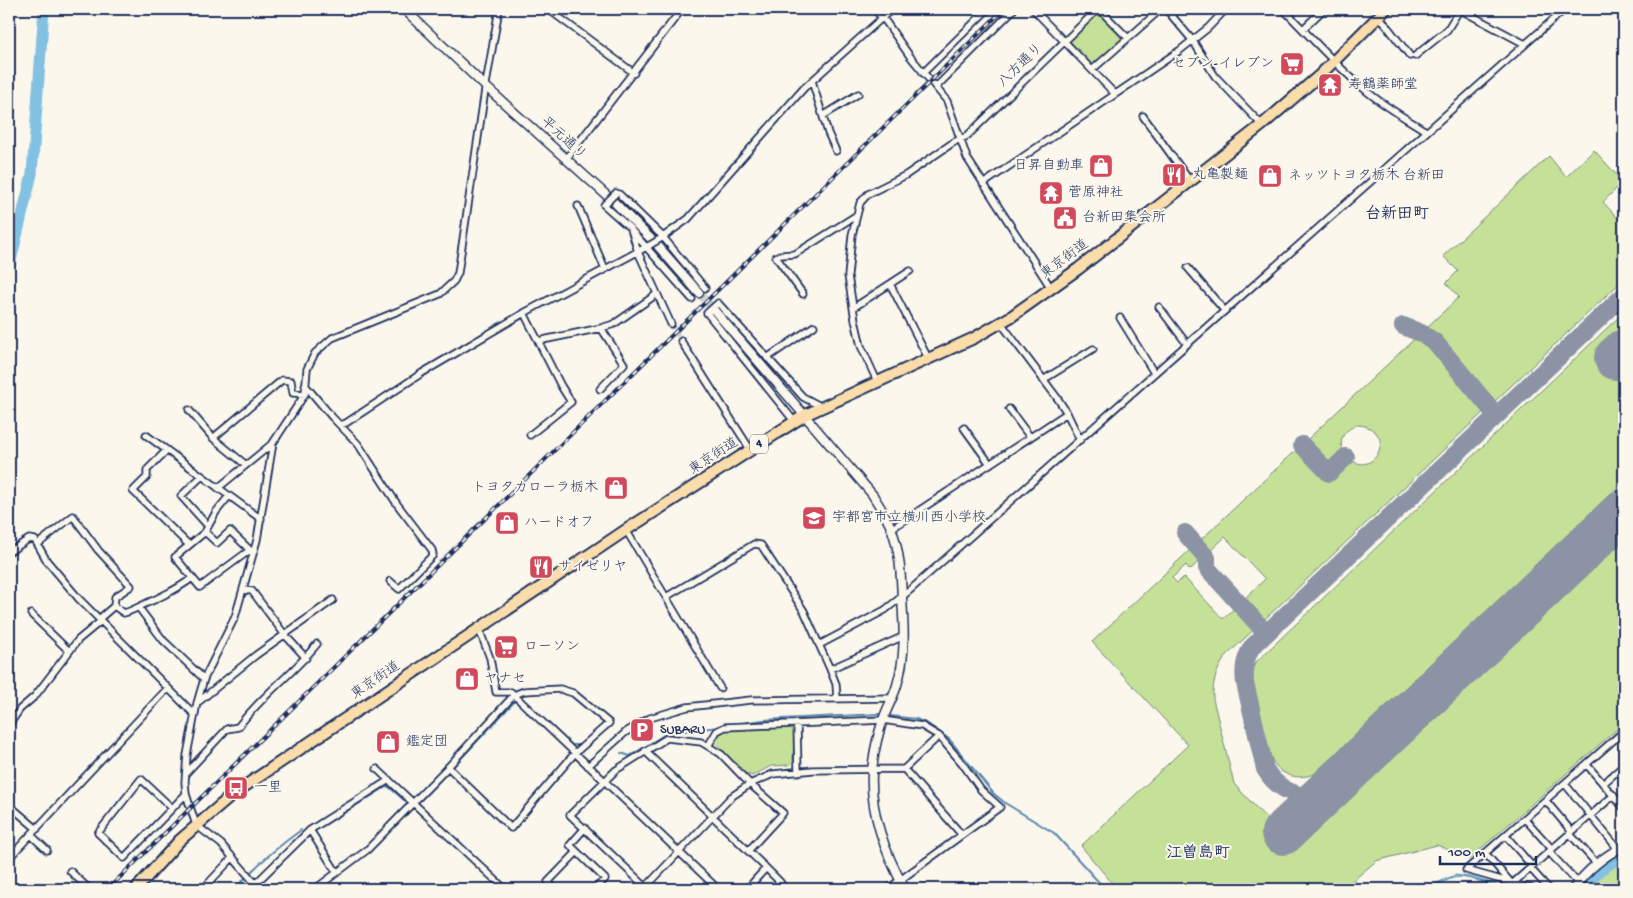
<svg xmlns="http://www.w3.org/2000/svg" width="1633" height="898" font-family="'Gochi Hand','Klee One',sans-serif">
<style>
.green{fill:#c5e198;stroke:#70887b;fill-rule:evenodd}
.water{fill:#83c1e3;stroke:#5987ae}
.lines{fill:none;stroke-linecap:round;stroke-linejoin:round}
.stream{stroke:#5987ae;stroke-width:2}
.river{stroke:#83c1e3;stroke-width:11}
.taxiway{stroke:#8b93a5;stroke-width:18}
.runway{stroke:#8b93a5;stroke-width:44}
.street-tunnel{stroke:#cecfd0;stroke-width:5.5;stroke-dasharray:5.5 3;stroke-linecap:butt}
.secondary-tunnel{stroke:#cecfd0;stroke-width:8;stroke-dasharray:8 4;stroke-linecap:butt}
.street-casing{stroke:#1b2f5e;stroke-width:9}
.secondary-casing{stroke:#1b2f5e;stroke-width:11}
.highway-casing{stroke:#1b2f5e;stroke-width:14}
.street{stroke:#fbf7ec;stroke-width:5.5}
.secondary{stroke:#fbf7ec;stroke-width:8}
.highway{stroke:#faddab;stroke-width:10}
.rail-casing{stroke:#1b2f5e;stroke-width:4}
.rail{stroke:#fbf7ec;stroke-width:2;stroke-dasharray:5.5;stroke-linecap:butt}
.street-bridge-casing{stroke:#1b2f5e;stroke-width:9;stroke-linecap:butt}
.street-bridge{stroke:#fbf7ec;stroke-width:5.5}
.labels{text-anchor:middle;dominant-baseline:central;stroke-width:4;stroke-linejoin:round;paint-order:stroke}
.shield{fill:#fbf7ec;stroke:#5e6b89;stroke-width:1}
.shield-label{font-size:12px;font-weight:bold;fill:#1b2f5e}
.poi-label{font-size:14px;fill:#1b2f5e;stroke:#fbf7ec;text-anchor:start}
.street-label{font-size:14px;fill:#1b2f5e;stroke:#fbf7ec}
.quarter-label{font-size:16px;font-weight:bold;fill:#1b2f5e;stroke:#fbf7ec}
</style>
<rect width="100%" height="100%" fill="#fbf7ec"/>
<filter id="ink" filterUnits="userSpaceOnUse"><feTurbulence type="fractalNoise" baseFrequency=".02" numOctaves="2"/><feDisplacementMap in="SourceGraphic" scale="10" xChannelSelector="R" yChannelSelector="G"/><feConvolveMatrix kernelMatrix="1 2 1 2 8 2 1 2 1" color-interpolation-filters="sRGB"/></filter>
<g filter="url(#ink)">
<path class="green" d="M1099,13L1123,40L1094,66L1070,41Z
M1594,150L1623,182L1603,202L1622,223L1624,222V279L1227,655C1217,668 1212,682 1213,699L1234,784L1296,850L1624,540V723L1469,859L1437,845L1376,861L1343,889H1117L1081,846L1188,745L1092,642L1459,297L1446,283L1458,271L1443,256L1549,156L1566,177ZM1357,425C1372,425 1386,437 1378,453C1362,484 1318,440 1357,425ZM1225,537L1265,579L1223,619L1184,577L1177,583L1172,578L1186,565L1190,570Z
M1624,312V481L1314,774C1295,781 1277,775 1270,755L1253,683V673L1256,662Z
M791,725L794,730L793,762L789,765L771,766L752,776C748,774 744,773 741,770C737,766 715,744 714,740L719,731L723,729Z
M1624,852V889H1579L1599,867Z"/>
<path class="water" d="M1624,852V855L1600,871L1583,889H1580C1593,874 1606,861 1624,852Z
M1455,875L1470,877L1510,889H1503C1491,886 1464,874 1453,878C1442,882 1435,889 1423,889Z"/>
<g class="lines">
<path class="stream" d="M523,700L572,745H579
M891,716L916,719L928,724L949,739L993,793L1005,803L1054,833L1105,889
M743,723L763,720L879,714
M621,753L630,756L667,733L719,727
M452,768L514,702L518,701
M421,800L448,772
M318,829L386,787H389L404,800
M235,889C255,866 276,848 301,830"/>
<path class="river" d="M9,269L32,174L44,9
M1584,889L1598,872L1624,855"/>
<path class="taxiway" d="M1403,326L1421,333L1435,342L1496,415
M1302,445L1329,473L1346,457
M1185,533L1207,558V568L1266,633
M1319,799C1296,796 1277,790 1265,769L1245,683C1243,669 1245,660 1251,648L1624,295"/>
<path class="runway" d="M1616,358L1624,351
M1283,833L1624,511"/>
<path class="street-tunnel" d="M671,324L681,341"/>
<path class="secondary-tunnel" d="M699,293L714,310"/>
<defs>
<path id="street" d="M548,9L634,73
M874,9L886,22L909,55L947,101L967,158L1051,288
M1033,9L1115,94
M1099,9L1128,38
M1166,9L1193,41L1215,76L1262,125
M1283,9C1309,35 1334,64 1363,88C1382,105 1405,118 1426,131
M1459,9L1525,44
M1379,16L1410,56
M1303,29L1324,9
M1415,56L1447,30L1460,9
M1092,70L1161,9
M923,73L988,9
M812,81L828,133L836,151
M936,87L1014,9
M823,116L858,94
M1143,116L1190,181
M566,159L682,9
M983,184L1179,51L1208,28L1226,9
M616,193L619,194L663,237L705,288
M606,203L604,205L631,229L638,252L671,324
M578,206L605,269
M632,231L692,299
M660,239L688,219L804,88L892,9
M1188,268L1224,310
M890,284L928,358
M803,294L776,257L780,255L795,254L857,215
M1159,307L1187,344
M853,308L910,271
M524,313L561,386L571,402L530,435
M1120,318L1154,373
M1001,323L1058,399L1067,413L1080,440
M538,341L601,328L614,324L657,294
M681,341L750,449
M767,358L814,326
M1043,380L1093,349
M877,381L861,346L855,320L848,276L852,235L860,203L868,194L906,175L954,142L967,136L1098,9
M305,385L332,417L358,444L397,504L432,550L433,555L399,589L390,581
M600,389L624,364L601,328
M1009,409L1030,437
M189,410L213,438L246,465
M794,421L707,313L718,303L803,397L822,407
M340,425L346,423L422,373L524,313L650,245
M964,428L990,464
M146,435L261,519
M213,438L282,380L291,381L293,393L305,394
M167,450L147,470V477L133,491L189,545
M202,476L181,496L208,526
M218,488L273,443
M229,496L216,512L205,532L217,543L230,531L252,552
M891,529L1067,413
M626,530L720,688
M205,532L175,557L200,587L250,550
M38,544L73,516L98,550L131,586L115,597L114,606L99,619
M9,552L29,539L35,540L47,561L79,599L195,715
M243,590L252,591L285,635L306,658
M666,597L754,544L761,545L804,611L830,669L904,636
M114,606L124,613C135,610 143,604 154,600C168,593 180,588 192,578
M139,608L163,640L204,679
M31,614L69,651
M819,645L885,610L909,591L1565,9
M830,669L836,684L837,699
M197,703L256,655L333,600
M797,724L798,772
M9,725L20,709L35,696L78,640L101,621
M708,746L717,731L725,727L883,720L922,726L939,736L962,763L981,790L1000,807L888,889
M645,751L766,868L747,889
M1587,765L1624,808
M588,766L626,732L650,718L687,707L751,700L892,698
M448,767L511,828L575,753L609,723L573,693L560,689L524,691L514,695L718,889
M377,769L505,889
M904,769L939,736
M186,773L227,729L238,727C261,696 293,674 317,644
M1565,784L1618,849
M1603,784L1624,765
M1546,801L1572,832
M9,805L37,829
M172,808L141,779L98,833L124,858L186,794
M1525,819L1552,849
M585,828L570,845L605,879L595,889
M310,830L389,780
M1570,834L1596,863
M31,835L47,850
M1506,836L1532,866
M1549,852L1578,883
M1486,854L1512,884L1614,795
M9,858L168,688
M766,868L780,882L785,889
M1530,868L1549,889
M70,871L89,889
M203,889L233,857
M250,889L310,830L337,873
M260,889L221,844L196,825L186,794L185,782L187,755L197,703L204,679L235,617L257,540L273,443L305,394L307,369L315,353L332,338L440,294L454,281L458,273L485,90L499,9
M315,889L367,850L448,767L514,695L511,692H496L490,658L479,629
M554,889L548,882L577,852
M644,889L731,797L750,784L773,774L813,770L904,769L962,835
M648,889L570,815L616,770L667,738L701,742L721,754L750,784L783,813L748,851
M1533,889L1466,870L1624,731"/>
<path id="secondary" d="M404,9L485,86L614,202L658,246L699,293
M714,310L872,494C879,505 887,517 892,530C900,553 901,575 902,598C904,628 906,656 897,685C894,696 888,706 884,717C879,731 875,747 873,762C867,806 884,851 905,889
M1573,889C1587,870 1604,856 1624,846"/>
<path id="highway" d="M136,889L180,840L236,792L626,530L805,415L974,338L1012,316L1078,269L1262,125L1320,75L1386,9"/>
</defs>
<use href="#street" class="street-casing"/>
<use href="#secondary" class="secondary-casing"/>
<use href="#highway" class="highway-casing"/>
<use href="#street" class="street"/>
<use href="#secondary" class="secondary"/>
<use href="#highway" class="highway"/>
<defs>
<path id="rail" d="M108,889L1004,9"/>
</defs>
<use href="#rail" class="rail-casing"/>
<use href="#rail" class="rail"/>
<defs>
<path id="street-bridge" d="M606,203L616,193
M650,245L660,239"/>
</defs>
<use href="#street-bridge" class="street-bridge-casing"/>
<use href="#street-bridge" class="street-bridge"/>
</g>
</g>
<defs>
<symbol id="supermarket-square" viewBox="-11 -11 22 22"><rect x="-9" y="-9" width="18" height="18" rx="4" fill="#d1495b" stroke="#fbf7ec"/><path d="M-6-5.5h2.5l.6 2H6L4.5 2H-2.5L-4.4-4H-6ZM-1.5 3.2a1.3 1.3 0 1 0 .1 0ZM3 3.2a1.3 1.3 0 1 0 .1 0Z" fill="#fff"/></symbol>
<symbol id="temple-square" viewBox="-11 -11 22 22"><rect x="-9" y="-9" width="18" height="18" rx="4" fill="#d1495b" stroke="#fbf7ec"/><path d="M0-6L5-2H3V0L6.5 2.5H4V6H1.5V3h-3V6H-4V2.5H-6.5L-3 0V-2H-5Z" fill="#fff"/></symbol>
<symbol id="shop-square" viewBox="-11 -11 22 22"><rect x="-9" y="-9" width="18" height="18" rx="4" fill="#d1495b" stroke="#fbf7ec"/><path d="M-5-2.5h2.3a2.7 3.5 0 0 1 5.4 0H5L5.5 6h-11ZM-1.5-2.5h3a1.5 2.3 0 0 0-3 0Z" fill="#fff"/></symbol>
<symbol id="restaurant-square" viewBox="-11 -11 22 22"><rect x="-9" y="-9" width="18" height="18" rx="4" fill="#d1495b" stroke="#fbf7ec"/><path d="M-5-6h1v4h1v-4h1v4h1v-4h1v5L-1.5 .5V6h-2V.5L-5-1ZM5-6V6H3V1.5H1.5Q1.5-4 5-6Z" fill="#fff"/></symbol>
<symbol id="civic-square" viewBox="-11 -11 22 22"><rect x="-9" y="-9" width="18" height="18" rx="4" fill="#d1495b" stroke="#fbf7ec"/><path d="M-.6-6.5H3V-4.5H.6V-3L4-1V1h2V6H-6V1h2V-1L-.6-3ZM-1.2 2.5V6h2.4V2.5Z" fill="#fff"/></symbol>
<symbol id="school-square" viewBox="-11 -11 22 22"><rect x="-9" y="-9" width="18" height="18" rx="4" fill="#d1495b" stroke="#fbf7ec"/><path d="M0-5L7-2L0 1L-7-2ZM-4 1L0 2.5L4 1V4Q0 6-4 4Z" fill="#fff"/></symbol>
<symbol id="parking-square" viewBox="-11 -11 22 22"><rect x="-9" y="-9" width="18" height="18" rx="4" fill="#d1495b" stroke="#fbf7ec"/><path d="M-3.5-5.5H1a3.5 3.5 0 0 1 0 7H-1V5.5H-3.5ZM-1-3.4V-.6H.8a1.4 1.4 0 0 0 0-2.8Z" fill="#fff"/></symbol>
<symbol id="bus-square" viewBox="-11 -11 22 22"><rect x="-9" y="-9" width="18" height="18" rx="4" fill="#d1495b" stroke="#fbf7ec"/><path d="M-5-6H5V4H4V6H2V4H-2V6H-4V4H-5ZM-3.5-4V0h7V-4ZM-3.5 1.2v1.5H-2V1.2ZM2 1.2v1.5H3.5V1.2Z" fill="#fff"/></symbol>
</defs>
<g fill-rule="evenodd">
<use href="#supermarket-square" x="1278" y="50" width="28" height="28"/>
<use href="#temple-square" x="1316" y="71" width="28" height="28"/>
<use href="#shop-square" x="1087" y="152" width="28" height="28"/>
<use href="#restaurant-square" x="1160" y="161" width="28" height="28"/>
<use href="#shop-square" x="1256" y="162" width="28" height="28"/>
<use href="#temple-square" x="1037" y="179" width="28" height="28"/>
<use href="#civic-square" x="1051" y="204" width="28" height="28"/>
<use href="#shop-square" x="602" y="474" width="28" height="28"/>
<use href="#school-square" x="800" y="504" width="28" height="28"/>
<use href="#shop-square" x="493" y="509" width="28" height="28"/>
<use href="#restaurant-square" x="527" y="553" width="28" height="28"/>
<use href="#supermarket-square" x="492" y="633" width="28" height="28"/>
<use href="#shop-square" x="453" y="665" width="28" height="28"/>
<use href="#parking-square" x="628" y="716" width="28" height="28"/>
<use href="#shop-square" x="374" y="728" width="28" height="28"/>
<use href="#bus-square" x="222" y="774" width="28" height="28"/>
</g>
<g class="labels">
<rect class="shield" x="750" y="434.5" width="18" height="19" rx="4"/>
<g class="shield-label">
<text x="759" y="444">4</text>
</g>
<g class="poi-label">
<text x="1274" y="64" text-anchor="end">セブン-イレブン</text>
<text x="1348" y="85">寿鶴薬師堂</text>
<text x="1084" y="166" text-anchor="end">日昇自動車</text>
<text x="1192" y="175">丸亀製麺</text>
<text x="1288" y="176">ネッツトヨタ栃木 台新田</text>
<text x="1068" y="193">菅原神社</text>
<text x="1082" y="218">台新田集会所</text>
<text x="598" y="488" text-anchor="end">トヨタカローラ栃木</text>
<text x="832" y="518">宇都宮市立横川西小学校</text>
<text x="524" y="523">ハードオフ</text>
<text x="558" y="567">サイゼリヤ</text>
<text x="524" y="647">ローソン</text>
<text x="484" y="679">ヤナセ</text>
<text x="660" y="730">SUBARU</text>
<text x="406" y="742">鑑定団</text>
<text x="254" y="788">一里</text>
</g>
<g class="street-label">
<text transform="translate(1021 66) rotate(-44)">八方通り</text>
<text transform="translate(563 139) rotate(42)">平元通り</text>
<text transform="translate(1065 260) rotate(-37)">東京街道</text>
<text transform="translate(714 457) rotate(-33)">東京街道</text>
<text transform="translate(376 681) rotate(-34)">東京街道</text>
</g>
<g class="quarter-label">
<text x="1397" y="215">台新田町</text>
<text x="1198" y="854">江曽島町</text>
</g>
</g>
<rect width="1633" height="898" fill="none" stroke="#fbf7ec" stroke-width="30"/>
<rect x="15" y="15" width="1603" height="868" fill="none" stroke="#1b2f5e" stroke-width="2" filter="url(#ink)"/>
<path d="M1440 856v8h96v-8" fill="none" stroke="#1b2f5e" stroke-width="2.5"/>
<text x="1448" y="856" font-size="15" fill="#1b2f5e" stroke="#fbf7ec" stroke-width="4" paint-order="stroke">100 m</text>
</svg>
